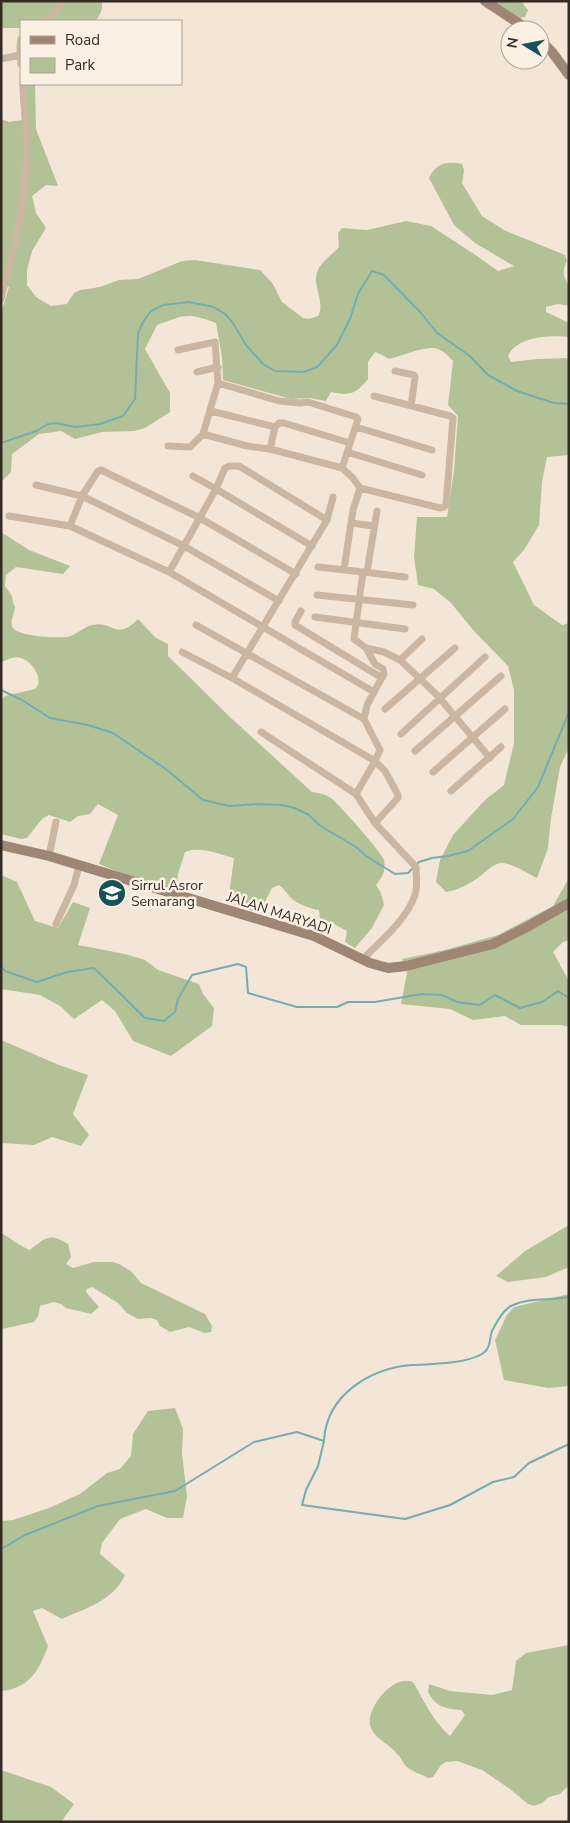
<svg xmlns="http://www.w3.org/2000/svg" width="570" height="1823" font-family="'Nunito Sans',sans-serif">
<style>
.green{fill:#b2c296}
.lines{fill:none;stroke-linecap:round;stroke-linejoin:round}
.stream{stroke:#74acb1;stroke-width:2}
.street{stroke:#cbb6a2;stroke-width:7}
.secondary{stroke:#9f8573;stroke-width:10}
.labels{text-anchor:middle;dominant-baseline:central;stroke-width:5;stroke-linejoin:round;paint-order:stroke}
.poi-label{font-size:14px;fill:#352b25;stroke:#faf0e3;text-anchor:start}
.street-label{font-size:14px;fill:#352b25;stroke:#faf0e3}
</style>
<rect width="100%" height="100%" fill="#f3e6d7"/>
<path class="green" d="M1,1H102C103,11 100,14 96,21H21V28H1Z
M494,1H521L528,10L525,17L519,18Z
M21,75V84H35L36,129L58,186L46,185L32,196L36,213L46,228L32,251L27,270V285L36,297L51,306L67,304L74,293L80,290L100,287L119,280L138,279L182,261L195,260L260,270L273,284L282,302L303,318L309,319L318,316C326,302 311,286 318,270C322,261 333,254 339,247L338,233L342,228L367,230L406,221L431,226L474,254L498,271L514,266L475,243L454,225L429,178C436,163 447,161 462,164L464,170L462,183L482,216L504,230L565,255L567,261C560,275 566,277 569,289C570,294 569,301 569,306L558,304L546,307V312L569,323V337C550,335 517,336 508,356L511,362L537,359L569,358V455L547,457L542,482L539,525L524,550L513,562L534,605L562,625L569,623V748L560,767L551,818L548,848L537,878C529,874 510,862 501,863C491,864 483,875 475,880C465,886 457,890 446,892L436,882L440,860L453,835L485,800L504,785L514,743V690L508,666L474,631L451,603L434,589L418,585L414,557L417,517H447L454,471L458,416L448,405L453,361C449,357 445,352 440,350C429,343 401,357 389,359L382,355L375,352L368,362V379C356,394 350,396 331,392L326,401L310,398L291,399L223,380L222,357L216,323C187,312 185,315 157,325L145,349L170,393V412L145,428L134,431L102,432L75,439L61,431L39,434L12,454L11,472L1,482V313L9,287L1,283V119L9,122L22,120C21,105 18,90 21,75Z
M1,532L29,550L70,566L63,574L16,567L6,575L5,586L12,596L13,603L15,607C15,613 10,620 12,626C15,637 56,638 67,637C77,635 83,627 92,625C114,620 115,642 138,619L156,638L168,644V656L231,718L312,792C319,793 325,794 331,798C338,803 383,854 384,860C386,871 383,876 376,885L381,893L384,905L372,928L355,948L345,942L347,931L332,923L320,920L319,910C311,909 295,903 290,897C286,892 284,889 279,885L272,888L259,913L235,905L234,899L229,895L234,858C218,854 200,846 185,852L178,874L176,891L121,873L99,864L118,815L98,804L90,814L78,816L70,822L49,815L42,819L27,838L21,839L1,834V701L5,696L35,689C45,680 32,661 21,658C15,656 8,659 2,662L1,665Z
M1,875L17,882L35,921L58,928L73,902L90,908L78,945L125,954L145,960L158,970L199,984L203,994L214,1008L212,1026L171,1056L133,1041L115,1011L102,1000L74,1019L60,1006L40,995L1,989Z
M569,878V940L563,942L553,952L569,981V1027L561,1025H521L505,1016L473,1020L450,1009L401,1004L407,973L402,959L445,950L498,935L553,906Z
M1,1040L59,1065L88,1075L73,1114L89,1135L81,1146L52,1137L34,1145L1,1143Z
M569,1225V1267L546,1277L508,1282L496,1276L525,1251Z
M1,1233C11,1238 19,1246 30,1250C45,1238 49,1232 68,1244L71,1257L66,1264L73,1268L94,1262H113L119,1264L131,1271L141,1283L205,1314L212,1326L211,1332L205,1333L189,1327L170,1332L160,1326L157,1320L151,1318L138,1319L127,1313L118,1303L92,1287L87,1289L86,1292L99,1307L91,1314L66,1308L61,1304L54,1302L40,1306L38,1316L34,1322L2,1329Z
M569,1294V1386L548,1388L504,1380L495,1340L507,1315L514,1307Z
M175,1408L183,1429L182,1454L187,1496L183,1518H167L146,1509L120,1519L102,1543L100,1554L125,1575C113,1601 86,1608 62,1619L42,1608L33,1611L48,1646C40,1669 29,1689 1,1691V1521L13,1520L49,1508L80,1494L107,1473L120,1469L131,1456L133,1434L148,1411Z
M569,1645V1785L560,1794L549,1797L542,1803L534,1806L528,1804L510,1789L482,1770L457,1761L446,1762L441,1765L433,1777L428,1778C421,1774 413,1772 407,1767C403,1764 402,1758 398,1755C390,1744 377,1741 371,1728C363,1711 393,1673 413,1682C425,1702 432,1720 450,1736L465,1715L461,1710C445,1709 435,1706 428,1692L429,1684L450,1691L492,1695L512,1690L516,1661L526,1653Z
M1,1770L51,1787L74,1804L61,1822H1Z"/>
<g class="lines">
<path class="stream" d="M1,443L36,431L48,424L55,423L76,427L100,424L123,416L135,399L138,333L143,322L151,311L163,305L189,302L214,307L225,314L233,323L246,345L263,364L275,371L304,372L317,367L337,345L350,319L358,294L372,271L384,275L421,313L437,333L470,356L488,375L517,391L554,403L569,404
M1,690L22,700L50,718L88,725L113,733L167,770L203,800L229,806L256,804L282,805L295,808L309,815L319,825L356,847L366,856L395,874L408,873L414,867
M417,864L419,862L432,858L448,856L468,851L513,819L538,787L569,712
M1,966L5,971L37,982L67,972L94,968L145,1018L164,1021L175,1012L178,999L192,975L238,964L246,967L248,993L297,1007H337L348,1002H375L422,994L442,995L457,1002L480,1005L495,995L520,1008L542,1002L558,991L569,998
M324,1440C327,1395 369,1369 411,1365C430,1364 465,1364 482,1354C491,1349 489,1340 492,1331C496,1323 504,1308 513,1305C531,1297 550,1301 569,1297
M1,1549L25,1535L98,1506L175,1491L254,1442L297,1432L324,1441L318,1466L306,1490L302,1505L405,1519L450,1505L493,1482L514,1477L529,1463L569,1444"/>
<path class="street" d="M44,21L52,15L62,1
M21,39L20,47L21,64
M1,59L20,55
M1,299C12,255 24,210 26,164C28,138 24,110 23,84
M395,371L414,375L415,377L411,406
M197,372L218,367
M218,383L279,401L300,403L308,402L356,417L358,419L342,468
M211,411L275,427L279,423H284L350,443
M356,427L432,450
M203,434L247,446L270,449L342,468L352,477L360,488L353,510L344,569
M168,446L190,447L203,434L218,383L215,342L178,350
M270,449L275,427
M347,452L422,475
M193,476L216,489L225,468L230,466H239L327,520L232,678L375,761L385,771L398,795V798L375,823
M36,485L82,496L184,546L279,601
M360,488L440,508L444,507L446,505L453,418L450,416L374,396
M9,516L70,526L82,496L98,471L101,470L200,518L296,574
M327,520L333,497
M351,523L374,526
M70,526L169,572L374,692L367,705L364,719
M318,567L363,572L354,639L366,648L375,664L383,669L384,674L374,692
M169,572L216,489L312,546
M363,572L405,577
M367,572L377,511
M317,595L413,605
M301,611L295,622V625L382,678
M315,617L405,629
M196,625L364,719L380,750L375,761L356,794
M366,648L384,652L400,660L437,695L490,758
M182,652L232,678
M400,660L422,639
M385,709L455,648
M261,732L356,794L375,823L416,867C416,876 418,886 415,895C406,921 381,940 363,959
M401,734L485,657
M415,751L501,676
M433,772L505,709
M451,791L501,747
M49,856L56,822
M56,924L74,885L79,866"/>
<path class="secondary" d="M485,1L529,30
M540,40L552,52L569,75
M1,845L49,856L314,936L370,963L388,968L406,966L493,944L527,927L569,903"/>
</g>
<defs>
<symbol id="school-disc" viewBox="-11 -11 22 22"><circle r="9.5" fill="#185259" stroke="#faf0e3"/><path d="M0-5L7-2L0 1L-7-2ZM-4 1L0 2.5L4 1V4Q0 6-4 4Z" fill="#fff"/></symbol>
</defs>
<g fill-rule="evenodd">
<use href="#school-disc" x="96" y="877" width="32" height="32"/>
</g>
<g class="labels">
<g class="poi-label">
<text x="131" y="885">Sirrul Asror<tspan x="131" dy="16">Semarang</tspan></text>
</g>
<g class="street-label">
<text transform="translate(279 913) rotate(18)">JALAN MARYADI</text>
</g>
</g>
<rect width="570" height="1823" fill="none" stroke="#352b25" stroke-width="5"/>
<rect x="20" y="20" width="162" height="65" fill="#faf0e3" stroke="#aba197"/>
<rect x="30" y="36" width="25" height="8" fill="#9f8573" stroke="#aba197"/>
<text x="65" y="45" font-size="15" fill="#352b25">Road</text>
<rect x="30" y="58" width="25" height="15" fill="#b2c296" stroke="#aba197"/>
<text x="65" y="70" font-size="15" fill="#352b25">Park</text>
<g transform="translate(525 45) rotate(280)"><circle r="24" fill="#faf0e3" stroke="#aba197"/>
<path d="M0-4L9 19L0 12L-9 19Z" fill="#185259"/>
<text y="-8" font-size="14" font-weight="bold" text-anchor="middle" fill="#352b25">N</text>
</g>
</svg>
